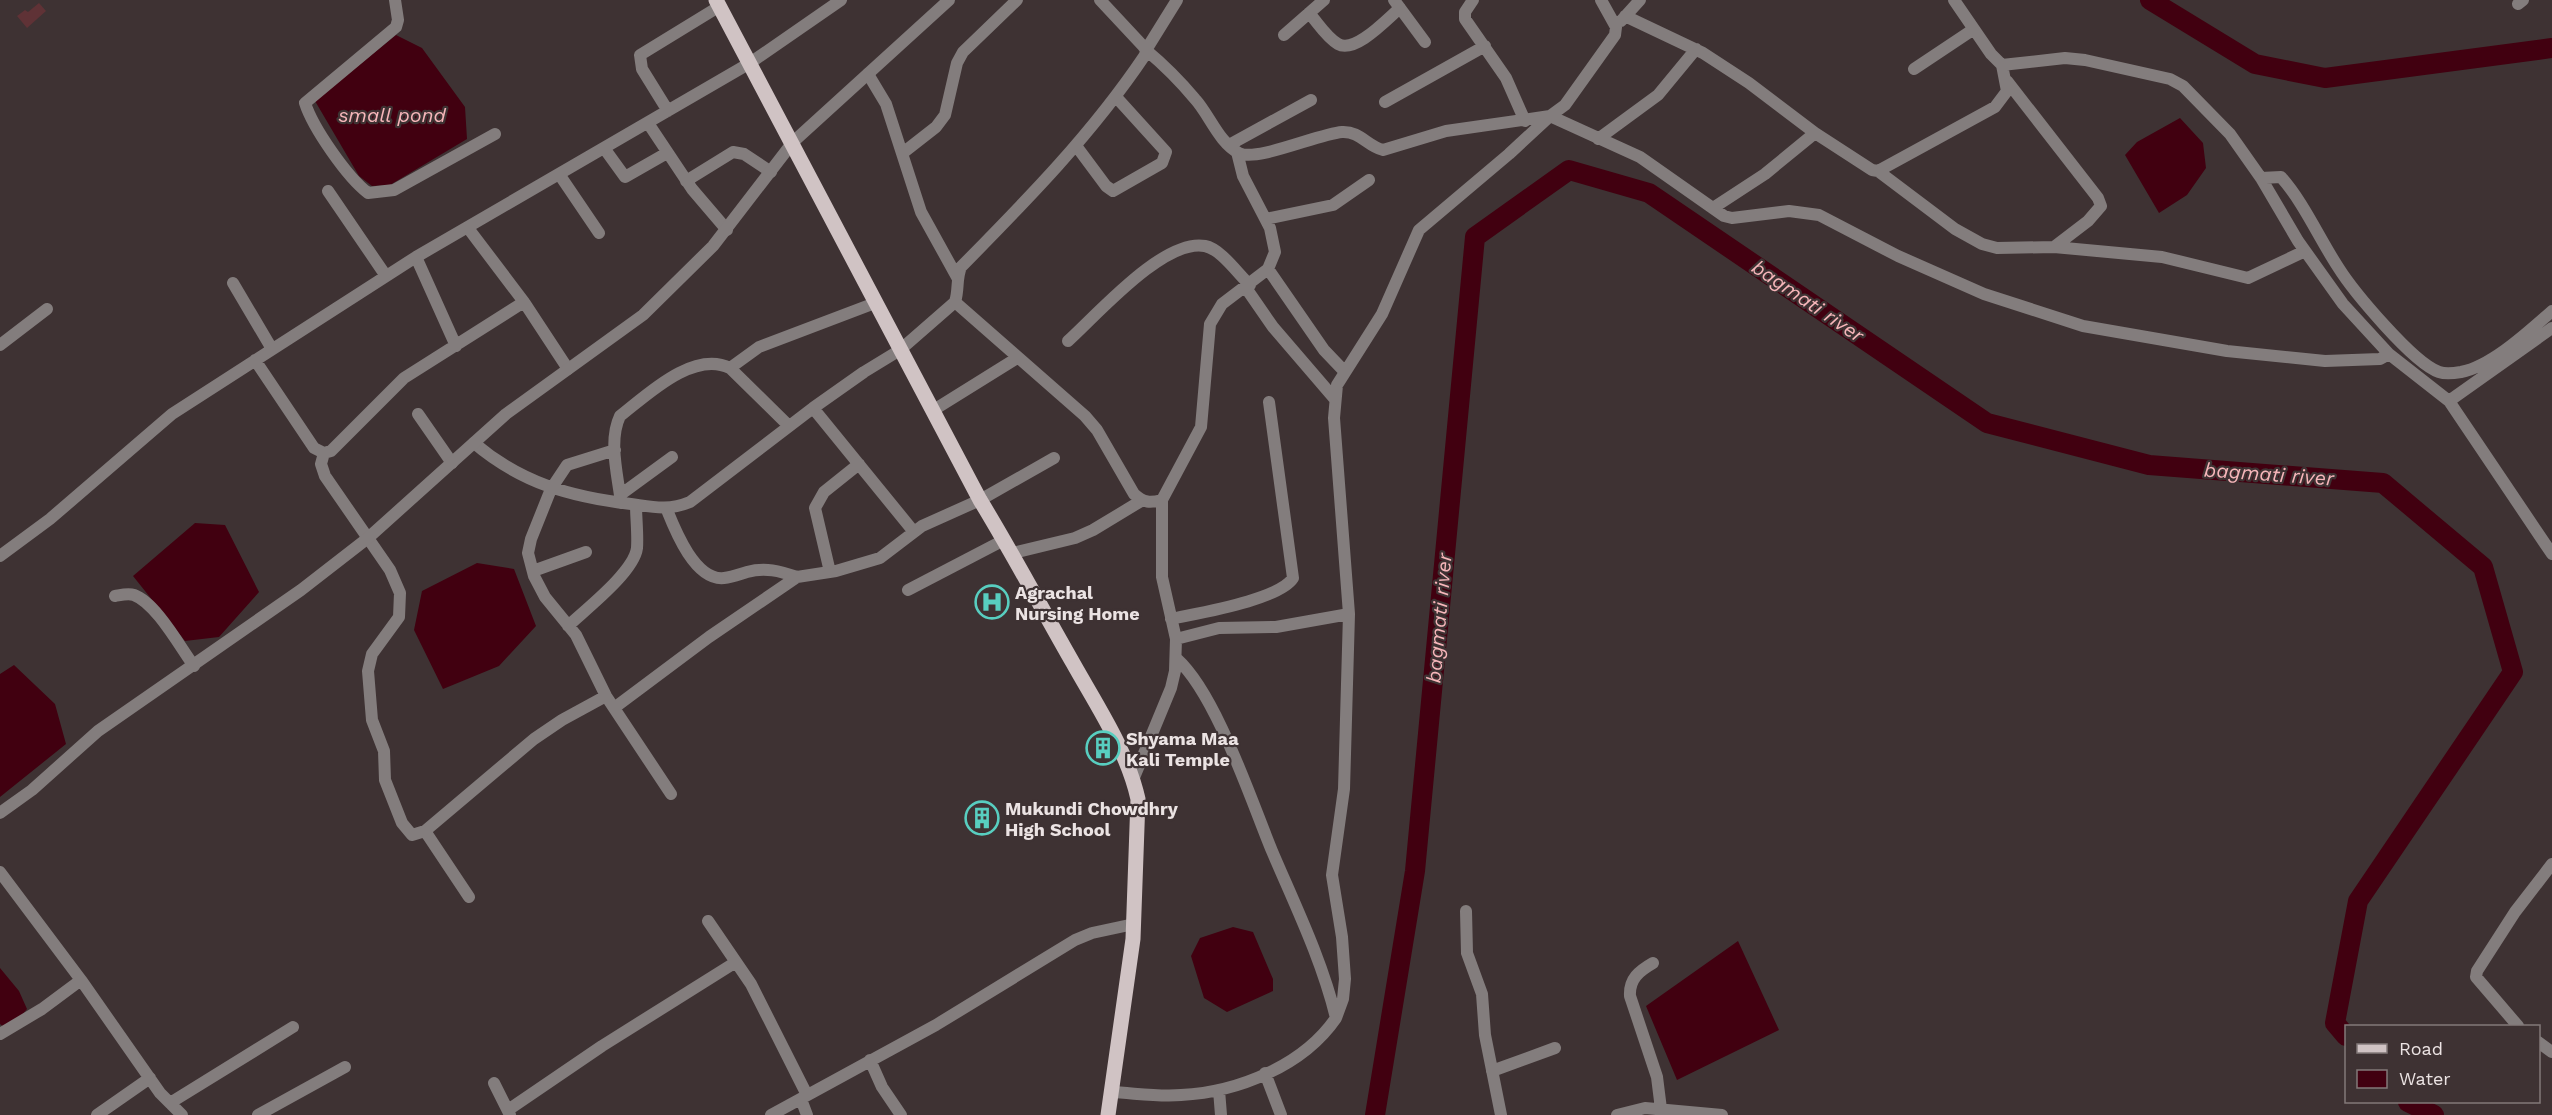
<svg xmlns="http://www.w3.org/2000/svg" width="2552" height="1115" font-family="'Work Sans',sans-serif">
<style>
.green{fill:#5f3236}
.water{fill:#410010}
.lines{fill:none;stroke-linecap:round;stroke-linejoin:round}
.river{stroke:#410010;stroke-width:20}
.minor{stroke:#837d7d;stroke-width:12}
.tertiary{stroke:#837d7d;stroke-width:12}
.primary{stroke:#d0c3c4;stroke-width:15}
.labels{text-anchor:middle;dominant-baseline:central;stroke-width:4.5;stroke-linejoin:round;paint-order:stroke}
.poi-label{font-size:18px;font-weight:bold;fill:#ebe3e3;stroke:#3e3233;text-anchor:start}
.water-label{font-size:20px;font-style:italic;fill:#f7b6ba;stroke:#3e3233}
</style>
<rect width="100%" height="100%" fill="#3e3233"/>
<path class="green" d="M39,3L46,11L27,28L17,16L25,10L28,12Z"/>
<path class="water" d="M396,35L422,48L465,107L467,139L390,185L372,186L359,176L315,101Z
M2180,118L2203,143L2206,168L2187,195L2159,213L2125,155L2137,142Z
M195,523L225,525L259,592L219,637L185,641L133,576Z
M477,563L514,569L536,626L499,666L443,689L414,630L422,591Z
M14,665L55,704L66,744L0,797V674Z
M1233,927L1253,932L1273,979V991L1227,1012L1204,998L1191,956L1200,938Z
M1738,941L1779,1030L1677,1080L1646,1006Z
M0,968L19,991L27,1009L22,1015L4,1027L0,1024Z"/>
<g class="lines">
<path class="river" d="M2150,0L2255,64L2325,78L2552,48
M2408,1102L2434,1115
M1375,1115L1415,871L1475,237L1569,170L1649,193L1987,423L2149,465L2383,483L2483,567L2513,672L2358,901L2335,1023L2346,1036"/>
<path class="minor" d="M395,0L398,20L396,27L305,103C313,128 347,177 368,193L394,190L495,134
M1177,0L1146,50C1164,65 1180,81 1195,99C1209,114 1219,143 1239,153C1257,162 1318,134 1342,132C1360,131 1367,146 1383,150L1446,131L1550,116L1565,105L1615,35L1616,27L1601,0
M1394,0L1425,42
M1473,0L1465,12V19L1506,78L1525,121
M1954,0L1991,54L2002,65L2065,58L2085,60L2170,79L2183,86L2230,134L2261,178L2298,241L2343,304L2389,354L2449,401L2552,554
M2518,4L2523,0
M1309,13C1318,23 1326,37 1338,44C1355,54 1387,19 1400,8
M1625,16L1703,53L1749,83L1815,133L1872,170L1878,171L1995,107L2007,91L2002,65
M1621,21L1640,0
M1284,35L1324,0
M1914,69L1974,29
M868,74L886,104L921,212L957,277
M2007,81L2098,198L2101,206L2088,221L2054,247
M1385,102L1485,46
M668,111L642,69L640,55L720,6
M648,123L692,189L727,230
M1598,139L1658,95L1696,49
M1229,145L1311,100
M1077,147L1106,186L1113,191L1162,163L1166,152L1117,98
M604,148L625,177L667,153
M904,152L936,127L945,115L957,63L963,52L1017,0
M1878,171L1955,229L1982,244L1997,248L2054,247L2162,257L2248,278L2305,251
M559,174L599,233
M2261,178L2281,177C2304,203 2319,238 2338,267C2353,291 2413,363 2439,372C2445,374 2455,373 2461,372C2492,366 2529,331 2552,311
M686,181L733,152L744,154L771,172
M328,191L386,276
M1713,208L1765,174L1815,133
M1266,219L1333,205L1369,180
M468,228L524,302L568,369
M416,257L456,346
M1268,269L1324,350L1345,372
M233,283L272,349
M1246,288L1273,327L1334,398
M955,302L1085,416L1097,430L1134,494C1144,503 1150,503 1162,500
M1068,341C1097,315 1164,238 1205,246C1221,249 1238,274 1250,285
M0,345L47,309
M255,360L314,448L324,453L331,451L404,378L524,302
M730,368L759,347L875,303
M2449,401L2552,328
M813,408L914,532
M932,411L1017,358
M418,414L452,463
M474,443C521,483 571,497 631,504C653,507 668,511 690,502L813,408L864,372L900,350L955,302C959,290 956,279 961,267C1027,200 1092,134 1145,55L1146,50L1143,46L1100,0
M615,450L567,465L551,489L531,539L528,553L534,576L545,597L576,635L606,696L671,794
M324,453L321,464L325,476L390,570L400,593L399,617L372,654L368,671L372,720L384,751L385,780L402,823L412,835L425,831L534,739L562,720L606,696
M620,495L672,457
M621,503C618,476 608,441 620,416C647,395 693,350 730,368L789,426
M667,510C675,530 695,581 724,578C732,577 740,574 747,572C765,567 780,571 797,577
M1013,553L1075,538L1093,530L1141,501
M0,556L50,519L172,414L416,257L750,63L841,0
M533,571L586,552
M830,572L815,508L824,492L859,464
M908,590L1004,540
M115,596C121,595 128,593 134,595C156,603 180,647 194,666
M1171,619C1198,613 1279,600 1293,578L1269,402
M568,626C586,609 634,572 637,548C638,534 636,518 636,505
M1176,639L1219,628L1276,627L1349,614
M614,708L709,637L797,577L836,571L880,558L922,526L980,500L1054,458
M1133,780L1171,688L1175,671L1176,639L1162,577V500L1201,427L1210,324L1222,304L1268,269L1275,252L1270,228L1243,176L1237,152
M425,831L469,897
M0,872L81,980L160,1093L182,1115
M1466,911L1467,953L1482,994L1485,1035L1501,1115
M708,921L751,984L807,1095
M1653,963C1639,971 1629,979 1630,996L1657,1077L1661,1109
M1336,1018L1343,999L1345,979L1342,937L1332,875L1344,789L1349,614L1334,418L1337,385L1382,314L1419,230L1509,154L1550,116L1640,157L1724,216L1732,218L1789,211L1819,215L1898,256L1984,294L2083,326L2227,351L2325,361L2380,359L2389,354
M2518,1026L2476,977L2477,971L2515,912L2552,864
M0,1034L42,1009L81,980
M2538,1042L2552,1052
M870,1060L882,1087L901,1115
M1492,1071L1555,1048
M1265,1073L1281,1115
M494,1083L510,1115
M1219,1090L1221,1115
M1111,1092C1134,1093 1158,1097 1181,1095C1238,1092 1303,1066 1336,1018C1322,960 1295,905 1272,851C1251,800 1216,694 1177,659
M801,1099L807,1115
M170,1103L293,1027
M508,1110L602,1046L736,962
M97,1115L150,1078
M258,1115L345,1067
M771,1115L936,1025L1075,940L1092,933L1134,924
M1617,1115L1645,1108L1722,1115"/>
<path class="tertiary" d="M0,813L32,790L98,731L301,590L368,538L506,414L643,315L713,246L793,142L949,0"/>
<path class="primary" d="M716,0L980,500C1013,554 1042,609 1073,663C1097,706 1127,750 1138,799L1133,939L1108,1115"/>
</g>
<defs>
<symbol id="hospital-ring" viewBox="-11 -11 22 22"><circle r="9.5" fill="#3e3233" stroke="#58cec0" stroke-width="1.5"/><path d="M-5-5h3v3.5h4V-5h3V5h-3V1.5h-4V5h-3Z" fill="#58cec0"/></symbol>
<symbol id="building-ring" viewBox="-11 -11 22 22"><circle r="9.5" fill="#3e3233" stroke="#58cec0" stroke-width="1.5"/><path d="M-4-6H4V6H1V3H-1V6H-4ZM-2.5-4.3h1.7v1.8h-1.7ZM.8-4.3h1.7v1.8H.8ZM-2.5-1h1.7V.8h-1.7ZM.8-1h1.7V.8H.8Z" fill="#58cec0"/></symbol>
</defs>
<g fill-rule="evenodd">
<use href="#hospital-ring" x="973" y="583" width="38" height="38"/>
<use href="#building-ring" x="1084" y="729" width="38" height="38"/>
<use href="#building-ring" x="963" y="799" width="38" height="38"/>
</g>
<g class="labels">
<g class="poi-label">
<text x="1015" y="592">Agrachal<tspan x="1015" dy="21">Nursing Home</tspan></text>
<text x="1126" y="738">Shyama Maa<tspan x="1126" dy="21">Kali Temple</tspan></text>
<text x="1005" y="808">Mukundi Chowdhry<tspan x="1005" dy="21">High School</tspan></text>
</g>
<g class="water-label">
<text x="392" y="115">small pond</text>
<text transform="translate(1808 301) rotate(34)">bagmati river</text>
<text transform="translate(2269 474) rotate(4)">bagmati river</text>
<text transform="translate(1439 618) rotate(-85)">bagmati river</text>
</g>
</g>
<rect x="2345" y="1025" width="195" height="78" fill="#3e3233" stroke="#837979" stroke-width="1.5"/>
<rect x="2357" y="1044" width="30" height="9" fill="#d0c3c4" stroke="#837979" stroke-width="1.5"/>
<text x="2399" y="1055" font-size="18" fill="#ebe3e3">Road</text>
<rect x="2357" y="1070" width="30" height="18" fill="#410010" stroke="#837979" stroke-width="1.5"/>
<text x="2399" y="1085" font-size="18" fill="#ebe3e3">Water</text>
</svg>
